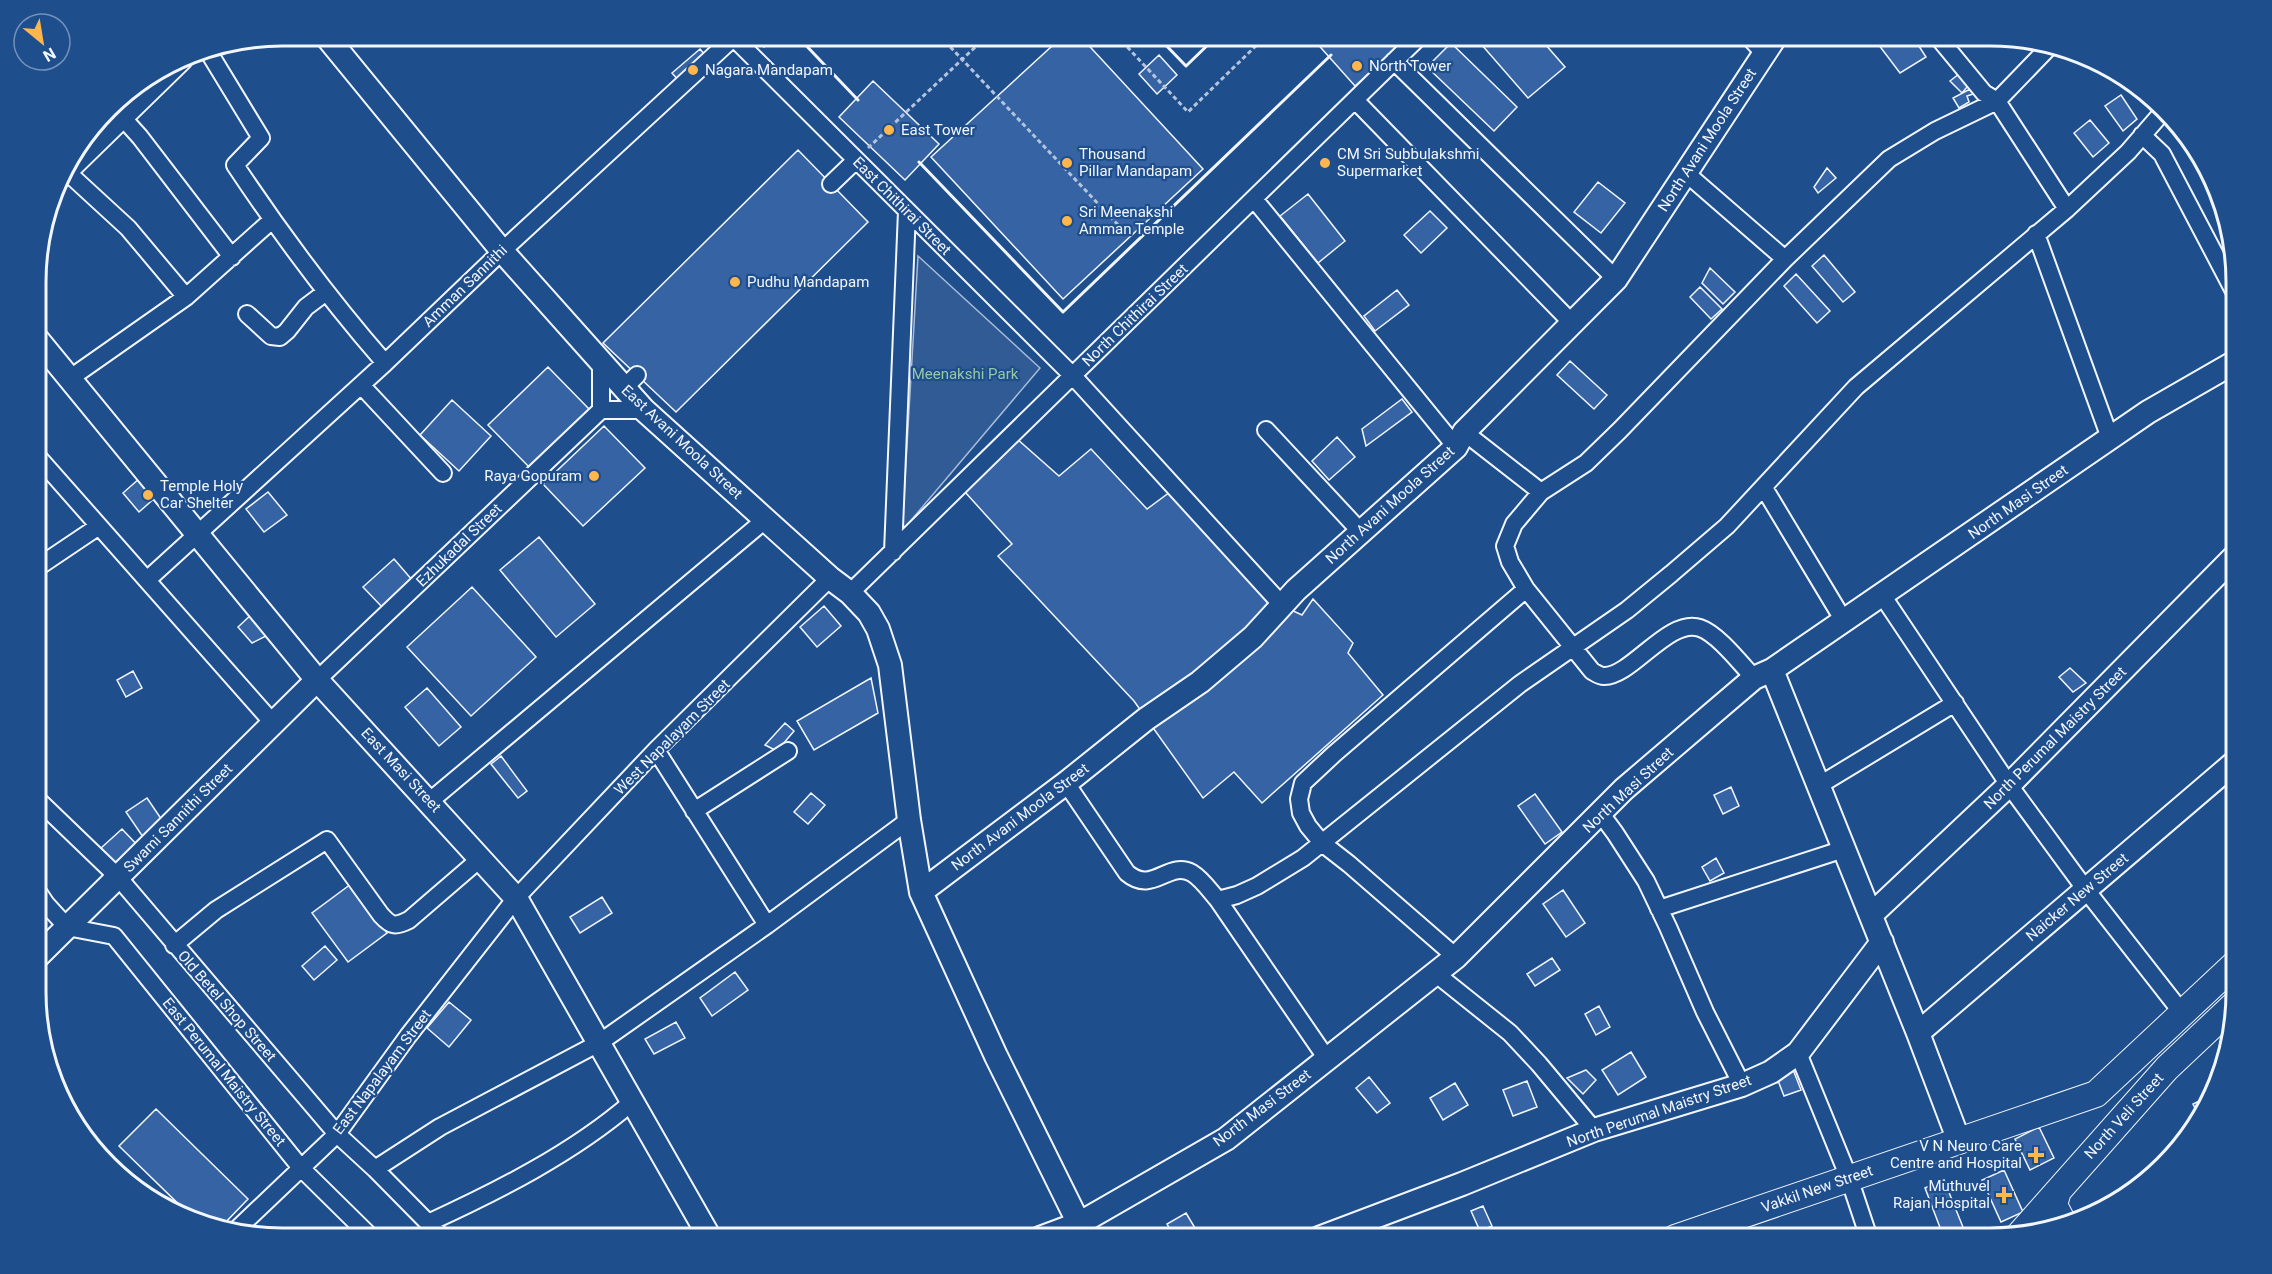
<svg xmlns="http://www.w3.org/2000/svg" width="2272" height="1274" font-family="Roboto,sans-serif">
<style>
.built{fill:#305b95;stroke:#a8bbd7;stroke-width:1.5}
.building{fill:#3563a3;stroke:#f2f6ff;stroke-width:1.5}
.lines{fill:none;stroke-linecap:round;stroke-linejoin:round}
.street-casing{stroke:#f2f6ff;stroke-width:20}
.secondary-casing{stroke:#f2f6ff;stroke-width:26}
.primary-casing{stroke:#f2f6ff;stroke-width:28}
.path{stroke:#b3c4dc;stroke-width:3;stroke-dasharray:4.5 3;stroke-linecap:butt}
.street{stroke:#1f4e8c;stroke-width:16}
.secondary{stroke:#1f4e8c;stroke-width:22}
.primary{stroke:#1f4e8c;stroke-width:26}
.wall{stroke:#f2f6ff;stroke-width:3}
.poi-dot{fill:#ffb74d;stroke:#1f4e8c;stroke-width:2}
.labels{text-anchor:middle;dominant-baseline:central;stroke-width:4.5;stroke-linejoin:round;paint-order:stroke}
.poi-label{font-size:15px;fill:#f2f6ff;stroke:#1f4e8c;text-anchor:start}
.street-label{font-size:15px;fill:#f2f6ff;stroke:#1f4e8c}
.park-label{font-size:15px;fill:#97c8a6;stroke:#1f4e8c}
.rim{fill:none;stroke:#f2f6ff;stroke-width:3}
</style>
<rect width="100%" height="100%" fill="#1f4e8c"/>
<path class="built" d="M918,256L1040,368L902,531Z"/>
<path class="building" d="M753,36H776L764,47Z
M1063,36H1080L1203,169L1063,299L931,157Z
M1318,36H1411L1355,86L1314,40Z
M1474,36H1538L1565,67L1528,98Z
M1872,36H1915L1913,37L1926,57L1900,73Z
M1451,43L1517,107L1494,131L1427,67Z
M700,49L715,67L687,90L672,73Z
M1159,55L1177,75L1157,94L1139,74Z
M1964,70L1973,80L1962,93L1950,81Z
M873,81L939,144L905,180L839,117Z
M1970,89L1973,94L1967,96L1969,102L1959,108L1953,98Z
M2121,95L2137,119L2123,131L2105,106Z
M2090,120L2109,143L2093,157L2074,133Z
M798,150L868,222L676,412L603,343Z
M1827,168L1836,178L1818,193L1814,187Z
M1598,182L1625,203L1601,233L1574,212Z
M1308,194L1345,241L1318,263L1280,216Z
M1430,211L1447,228L1421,253L1404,235Z
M1824,255L1855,292L1843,302L1812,266Z
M1710,268L1735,292L1723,304L1702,283Z
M1796,274L1830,311L1817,323L1784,286Z
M1700,287L1722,309L1711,319L1690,297Z
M1397,290L1409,305L1375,331L1364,316Z
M1570,361L1607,395L1594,409L1557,375Z
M548,367L589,409L529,467L488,425Z
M1402,399L1412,412L1366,446L1362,429Z
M452,400L491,436L459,471L420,435Z
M604,426L645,468L583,526L543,484Z
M1337,437L1355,457L1329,480L1312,461Z
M1016,438L1059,476L1091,449L1147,509L1170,492L1263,597L1302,615L1313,599L1353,643L1348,653L1383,695L1262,803L1234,772L1203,798L1134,701L998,556L1012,544L965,492Z
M140,478L156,497L139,512L123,493Z
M268,492L287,515L264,532L246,509Z
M539,537L595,604L556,637L500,570Z
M394,559L413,581L383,608L363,587Z
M472,587L536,657L471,716L407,647Z
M824,606L841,626L817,647L800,627Z
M253,613L272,633L252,643L238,627Z
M2070,668L2086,683L2073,692L2059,677Z
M133,671L142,688L126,697L117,680Z
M871,678L878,713L814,750L797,721Z
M427,688L461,727L439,746L405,707Z
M785,723L794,731L777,751L765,745Z
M501,756L527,791L518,798L491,764Z
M1731,787L1739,806L1723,814L1714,795Z
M811,793L825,805L808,824L794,812Z
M1535,794L1562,832L1545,844L1518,806Z
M147,798L164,823L143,837L126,812Z
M122,829L140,848L118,868L101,848Z
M1716,858L1724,873L1710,881L1702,867Z
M351,884L387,933L348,962L312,913Z
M1563,890L1585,923L1566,937L1543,904Z
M602,897L612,913L580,933L570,917Z
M325,946L337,960L314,980L302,966Z
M1552,958L1560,970L1535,986L1527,974Z
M735,972L748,990L712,1016L700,998Z
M449,1002L471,1020L449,1047L427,1028Z
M1599,1006L1610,1027L1596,1035L1585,1014Z
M676,1022L685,1038L654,1054L645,1039Z
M1631,1052L1646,1077L1618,1095L1602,1070Z
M1792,1067L1801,1090L1784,1096L1775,1073Z
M1586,1070L1596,1080L1583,1094L1567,1078Z
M1369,1077L1390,1103L1377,1113L1356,1088Z
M1527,1081L1537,1107L1513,1116L1503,1090Z
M1455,1083L1468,1105L1443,1120L1430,1098Z
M2209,1096L2203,1114L2200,1118L2193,1104Z
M156,1109L248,1199L219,1229L194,1219L119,1146Z
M2039,1127L2054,1158L2030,1170L2015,1139Z
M2004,1170L2023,1212L2001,1222L1982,1180Z
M1944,1180L1967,1237L1966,1238H1944L1925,1188Z
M1483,1206L1492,1226L1480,1231L1471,1211Z
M1186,1213L1201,1238H1175L1167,1224Z
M1843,1231L1845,1238H1818Z"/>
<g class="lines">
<defs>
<path id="street" d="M732,36L1073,376L1282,605
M1748,36L1764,53
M1937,36L1984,93L1997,101L2067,209
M208,51L261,138L235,165C281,234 330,300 385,363
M1394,61L1616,279
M1355,100L1572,323
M122,117L140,137L232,257
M2142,135L2162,154L2235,293
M66,171L128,228L186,297
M1687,174L1785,259
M831,184L856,160
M1254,199L1456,447
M2036,234L2110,438
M247,314L271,336L280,337L287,331L306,307L326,292
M601,363V410H644
M69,379L186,297L272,220
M361,385L443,473
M624,388L637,375
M1266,430L1361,532
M1464,432L1541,492
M38,457L273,723
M1764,488L1844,621
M893,552L907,211
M38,567L99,526
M147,580L385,363L502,251L733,38
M850,593L1420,36
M1882,595L2009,785L2086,890L2183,1014
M1754,678C1741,664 1718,634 1700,628C1669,617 1631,677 1604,676C1599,676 1596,673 1592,671L1526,589L1510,562L1505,546L1514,524L1541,492L1586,463L1620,430L1785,259L1889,159L1935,131L1997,101L2052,44
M317,680L601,410
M656,750L767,925
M1066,783L1127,873C1153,895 1168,860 1192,873C1202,879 1210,891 1218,900L1327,1059
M1818,786L1955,703
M38,800L118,877L337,1134L375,1169L443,1238
M430,801L765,520
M694,811L788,751
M1601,814L1615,833L1646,881L1668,927L1705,1012L1742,1085
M38,892L46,904L67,927L114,936L301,1168L372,1238
M1218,900L1237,895L1257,886L1303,858L1520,684L1627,610L1671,574L1727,526L1856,387L2067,209L2128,152L2161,114
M1659,909L1844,849
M174,945L216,910L327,840L381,915C391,926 395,927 409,920L481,858
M1456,957L1349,864L1322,843L1308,826L1301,813L1299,799L1303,783L1334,754L1526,589
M1435,973L1510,1033L1539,1064L1594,1130
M1798,1053L1849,1178L1869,1238
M375,1169L440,1127L599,1043L767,925L909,820
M1728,1219L1734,1238
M428,1223C498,1191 573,1153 631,1103
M234,1232L337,1134L408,1036L516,898L656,750L830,578"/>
<path id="secondary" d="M326,36L502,251L644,410L830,578L850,593L869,613L878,629L890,665L909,820L921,892L996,1056L1086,1238
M61,176L181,59
M38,340L317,680L516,898L710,1238
M1772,670L1918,1033L1959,1141
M921,892L1066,783L1146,719L1200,682L1253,637L1296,590L1456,447L1464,432L1477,419L1616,279L1776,36
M1871,915L2009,785L2235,556
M38,956L317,680
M1918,1033L2235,762
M1040,1238L1080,1223L1226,1139L1456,957L1624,789L1754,678L1772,670L2148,412L2235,362
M1319,1238L1462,1184L1594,1130L1742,1085L1771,1072L1798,1053L1882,942"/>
<path id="primary" d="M2058,1191L2054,1205L2065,1226
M2019,1235L2167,1068L2235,1004
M1675,1238L2096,1094L2235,964"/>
</defs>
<use href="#street" class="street-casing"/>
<use href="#secondary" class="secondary-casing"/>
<use href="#primary" class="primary-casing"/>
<path class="path" d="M940,36L1121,228
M1117,36L1188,112L1266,36
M868,148L987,36"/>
<use href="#street" class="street"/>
<use href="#secondary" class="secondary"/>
<use href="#primary" class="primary"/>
<path class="wall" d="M797,36L858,100
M1157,36L1186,66L1217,36
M919,162L1063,312L1331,55"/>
</g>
<g class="poi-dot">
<circle cx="1357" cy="66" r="6"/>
<circle cx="693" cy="70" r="6"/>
<circle cx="889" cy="130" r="6"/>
<circle cx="1067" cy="163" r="6"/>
<circle cx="1325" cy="163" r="6"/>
<circle cx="1067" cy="221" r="6"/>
<circle cx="735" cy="282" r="6"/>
<circle cx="594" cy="476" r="6"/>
<circle cx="148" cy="495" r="6"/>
<path d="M2033 1146h6v6h6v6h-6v6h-6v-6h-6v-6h6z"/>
<path d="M2001 1186h6v6h6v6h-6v6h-6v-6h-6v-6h6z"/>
</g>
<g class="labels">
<g class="poi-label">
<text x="1369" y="66">North Tower</text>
<text x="705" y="70">Nagara Mandapam</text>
<text x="901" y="130">East Tower</text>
<text x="1079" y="154">Thousand<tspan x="1079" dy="17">Pillar Mandapam</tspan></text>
<text x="1337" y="154">CM Sri Subbulakshmi<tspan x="1337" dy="17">Supermarket</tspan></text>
<text x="1079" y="212">Sri Meenakshi<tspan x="1079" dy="17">Amman Temple</tspan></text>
<text x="747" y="282">Pudhu Mandapam</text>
<text x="582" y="476" text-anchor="end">Raya Gopuram</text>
<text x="160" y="486">Temple Holy<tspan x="160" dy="17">Car Shelter</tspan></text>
<text x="2022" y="1146" text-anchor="end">V N Neuro Care<tspan x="2022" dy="17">Centre and Hospital</tspan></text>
<text x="1990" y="1186" text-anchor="end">Muthuvel<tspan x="1990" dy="17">Rajan Hospital</tspan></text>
</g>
<g class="street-label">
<text transform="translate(1707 140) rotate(-57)">North Avani Moola Street</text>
<text transform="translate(902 206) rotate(45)">East Chithirai Street</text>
<text transform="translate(465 286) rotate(-44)">Amman Sannithi</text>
<text transform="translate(1135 315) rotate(-44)">North Chithirai Street</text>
<text transform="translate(682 442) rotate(43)">East Avani Moola Street</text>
<text transform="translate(2018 502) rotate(-35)">North Masi Street</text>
<text transform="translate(1390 505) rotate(-42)">North Avani Moola Street</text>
<text transform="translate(459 545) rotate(-44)">Ezhukadal Street</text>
<text transform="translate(672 737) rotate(-45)">West Napalayam Street</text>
<text transform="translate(2055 738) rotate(-45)">North Perumal Maistry Street</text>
<text transform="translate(401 770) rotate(47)">East Masi Street</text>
<text transform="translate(1628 790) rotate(-43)">North Masi Street</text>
<text transform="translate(1020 817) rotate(-37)">North Avani Moola Street</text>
<text transform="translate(178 818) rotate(-45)">Swami Sannithi Street</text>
<text transform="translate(2077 897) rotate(-40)">Naicker New Street</text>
<text transform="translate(227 1006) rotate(49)">Old Betel Shop Street</text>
<text transform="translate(224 1072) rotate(51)">East Perumal Maistry Street</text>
<text transform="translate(382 1072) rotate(-53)">East Napalayam Street</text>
<text transform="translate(1262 1108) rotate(-37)">North Masi Street</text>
<text transform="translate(1659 1111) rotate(-19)">North Perumal Maistry Street</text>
<text transform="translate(2124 1116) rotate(-48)">North Veli Street</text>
<text transform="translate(1817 1189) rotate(-19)">Vakkil New Street</text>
</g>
<g class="park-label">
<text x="965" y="374">Meenakshi Park</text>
</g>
</g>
<path d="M0 0H2272V1274H0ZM282 46H1990A236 236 0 0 1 2226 282V992A236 236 0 0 1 1990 1228H282A236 236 0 0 1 46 992V282A236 236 0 0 1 282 46Z" fill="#1f4e8c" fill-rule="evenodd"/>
<path class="rim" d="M282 46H1990A236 236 0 0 1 2226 282V992A236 236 0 0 1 1990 1228H282A236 236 0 0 1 46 992V282A236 236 0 0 1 282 46Z"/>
<g transform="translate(42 42) rotate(150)"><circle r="28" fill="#1f4e8c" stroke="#7391ba" stroke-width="1.5"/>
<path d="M0-4.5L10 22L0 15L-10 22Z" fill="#ffb74d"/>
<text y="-9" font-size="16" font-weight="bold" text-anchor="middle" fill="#f2f6ff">N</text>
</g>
</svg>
